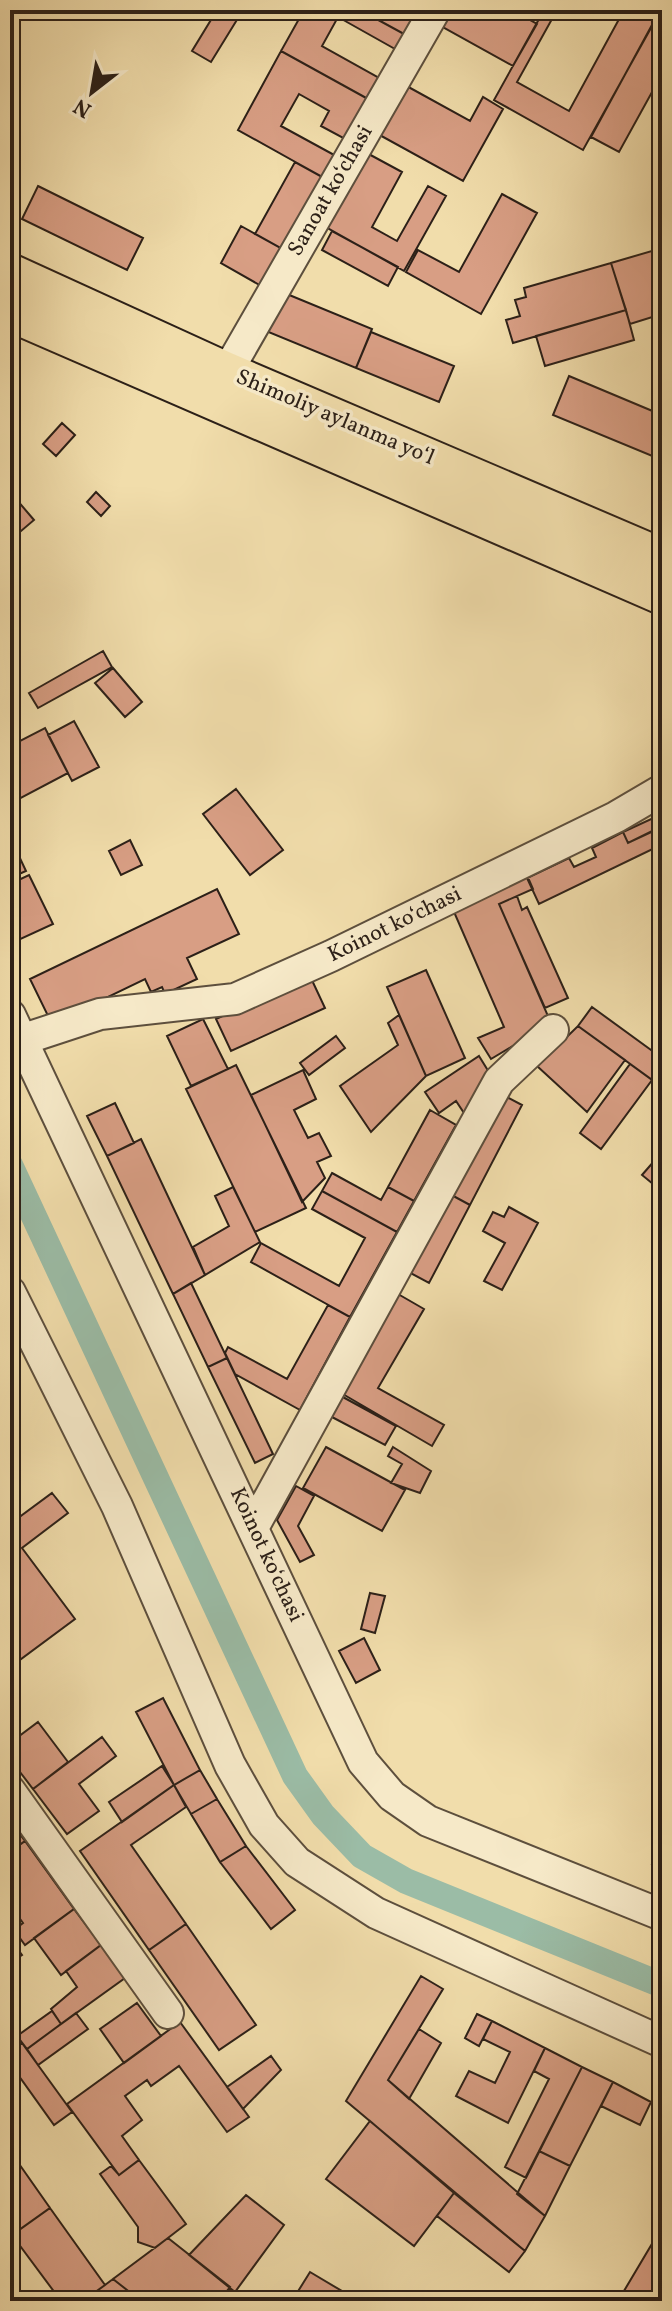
<svg xmlns="http://www.w3.org/2000/svg" width="672" height="2311" font-family="Vollkorn,serif">
<style>
.lines{fill:none;stroke-linecap:round;stroke-linejoin:round}
.canal{stroke:#9bbca6;stroke-width:26}
.building{fill:#d89e84;stroke:#2c2018;stroke-width:2}
.minor-casing{stroke:#5d4f3d;stroke-width:34}
.major-casing{stroke:#2c2018;stroke-width:42}
.minor{stroke:#f6e9c8;stroke-width:30}
.major{stroke:#f1ddab;stroke-width:38}
.labels{text-anchor:middle;dominant-baseline:central;stroke-width:7;stroke-linejoin:round;paint-order:stroke}
.street-label{font-size:22px;fill:#2c2018;stroke:#f6e9c8}
</style>
<rect width="100%" height="100%" fill="#f1ddab"/>
<filter id="stains"><feTurbulence type="fractalNoise" baseFrequency=".0025" numOctaves="4"/><feColorMatrix values="0 0 0 0 .2 0 0 0 0 .09 0 0 0 0 .02 0 0 0 .5 -.17"/></filter>
<radialGradient id="worn" r=".72"><stop offset=".6" stop-color="#630" stop-opacity="0"/><stop offset="1" stop-color="#630" stop-opacity=".3"/></radialGradient>
<g class="lines">
<path class="canal" d="M10,1165L295,1776L323,1815L362,1856L406,1881L662,1985"/>
</g>
<path class="building" d="M217,10H243L211,62L192,51Z
M304,10H360L404,34L395,49L338,17L322,46L379,78L368,99L281,51Z
M360,10H417L404,34Z
M438,10H512L537,24L513,66L432,21Z
M544,10H557L517,82L569,111L624,10H661L583,150L494,100Z
M652,25L662,31V74L619,152L591,137Z
M281,51L368,99L345,139L321,126L329,111L299,94L281,126L336,156L324,178L238,130Z
M403,84L470,121L483,97L503,109L463,181L376,133Z
M365,152L402,172L372,227L397,241L428,186L446,196L404,271L324,226Z
M295,162L324,178L284,250L255,234Z
M38,186L143,238L127,270L22,219Z
M502,194L537,213L481,314L406,272L418,250L459,272Z
M241,226L284,250L263,287L221,263Z
M332,231L398,267L388,286L322,250Z
M662,248V314L630,324L611,263Z
M611,263L626,310L513,343L506,320L520,316L515,300L526,297L524,288Z
M282,292L372,329L356,368L266,331Z
M626,310L634,340L545,366L536,336Z
M371,332L454,366L439,402L356,368Z
M569,376L662,415V460L553,415Z
M62,423L75,435L56,456L43,444Z
M96,492L110,506L101,516L87,502Z
M11,493L34,520L14,537L10,533Z
M103,651L112,667L38,708L29,693Z
M113,668L142,702L125,717L95,683Z
M74,721L99,767L72,781L48,735Z
M45,728L68,773L17,800L10,786V746Z
M236,789L283,850L250,875L203,814Z
M662,814V827L628,843L623,832Z
M654,830L661,845L539,904L527,878L569,858L574,867L596,857L592,848L623,832L628,843Z
M10,837L26,871L10,878Z
M130,840L142,865L121,875L109,851Z
M526,873L533,889L499,904L551,1023L491,1059L478,1038L504,1027L451,905Z
M29,875L53,924L14,942L10,932V884Z
M217,889L239,934L187,958L197,979L165,994L162,987L151,992L145,979L52,1024L30,979Z
M517,896L522,910L527,907L568,998L545,1008L499,904Z
M426,970L465,1058L426,1076L387,987Z
M310,976L325,1008L231,1051L216,1019Z
M592,1007L662,1058V1087L578,1026Z
M399,1015L426,1076L371,1132L340,1086L398,1045L388,1023Z
M203,1019L228,1069L191,1086L167,1036Z
M578,1026L625,1060L587,1112L537,1066Z
M336,1036L345,1048L309,1075L300,1063Z
M479,1056L495,1082L466,1116L456,1101L439,1113L425,1092Z
M630,1064L652,1080L601,1149L580,1133Z
M236,1065L306,1208L255,1232L186,1089Z
M303,1070L316,1099L294,1110L308,1138L319,1133L331,1156L317,1162L325,1178L302,1202L251,1095Z
M497,1092L522,1105L470,1205L446,1192Z
M115,1103L134,1143L107,1156L87,1116Z
M430,1110L456,1125L414,1201L388,1187Z
M141,1139L205,1275L173,1294L107,1156Z
M662,1152V1183L658,1188L642,1175Z
M332,1173L381,1200L388,1187L414,1201L397,1232L322,1191Z
M233,1187L260,1242L205,1275L193,1247L229,1226L215,1196Z
M322,1191L397,1232L350,1317L251,1262L261,1243L339,1286L365,1238L312,1209Z
M446,1192L470,1205L429,1283L405,1270Z
M509,1207L538,1223L502,1290L484,1281L505,1243L483,1231L493,1212L504,1217Z
M191,1283L227,1358L208,1367L173,1294Z
M398,1294L424,1309L378,1388L444,1425L432,1446L341,1393Z
M328,1305L350,1317L300,1410L235,1374L225,1353L228,1347L287,1379Z
M227,1358L273,1454L255,1463L208,1367Z
M341,1396L396,1426L385,1445L330,1416Z
M326,1447L405,1490L382,1531L303,1488Z
M393,1447L431,1471L420,1493L391,1483L402,1464L388,1456Z
M296,1486L314,1496L298,1526L314,1555L300,1562L277,1520Z
M52,1493L68,1513L22,1548L75,1619L17,1662L10,1653V1524Z
M370,1593L385,1596L375,1633L361,1629Z
M364,1638L380,1670L356,1683L339,1651Z
M163,1698L200,1770L174,1785L136,1712Z
M38,1722L68,1762L33,1789L10,1759V1743Z
M102,1737L116,1756L79,1784L99,1811L67,1834L33,1789Z
M162,1766L174,1785L122,1822L109,1802Z
M200,1770L217,1799L191,1814L174,1785Z
M174,1785L186,1807L131,1845L186,1924L149,1950L80,1851Z
M217,1799L246,1846L220,1862L191,1814Z
M10,1821L25,1841L10,1852Z
M662,1831V1867L652,1864Z
M25,1841L74,1909L25,1945L14,1930L23,1923L10,1905V1852Z
M246,1846L295,1910L271,1929L220,1862Z
M74,1909L101,1945L61,1975L34,1938Z
M186,1924L256,2025L219,2050L149,1950Z
M11,1940L22,1955L10,1963V1941Z
M101,1945L125,1978L61,2024L51,2009L77,1987L66,1971Z
M421,1976L443,1989L388,2080L545,2216L525,2251L346,2101Z
M137,2003L161,2036L124,2063L100,2029Z
M52,2011L61,2024L27,2049L17,2036Z
M76,2013L88,2029L38,2065L27,2049Z
M477,2014L492,2021L479,2046L465,2038Z
M492,2021L545,2048L508,2123L456,2096L469,2071L495,2083L510,2052L483,2039Z
M180,2022L249,2117L227,2132L179,2066L151,2086L147,2080L125,2096L142,2120L122,2136L139,2160L119,2175L67,2104Z
M10,2027L22,2043L10,2051Z
M419,2029L441,2043L409,2099L388,2080Z
M22,2043L72,2112L54,2125L21,2079L10,2087V2051Z
M545,2048L582,2067L526,2178L505,2167L549,2079L534,2071Z
M271,2056L281,2070L243,2109L227,2087Z
M582,2067L613,2082L570,2166L539,2151Z
M613,2082L651,2102L640,2125L601,2106Z
M370,2121L454,2193L414,2246L326,2179Z
M10,2151L50,2208L12,2235L10,2232Z
M539,2151L570,2166L545,2216L517,2194Z
M139,2160L186,2224L155,2248L138,2242V2227L100,2174L111,2166L119,2175Z
M454,2193L525,2251L509,2272L437,2216Z
M246,2195L284,2225L235,2292L189,2255Z
M50,2208L105,2285L83,2301H61L12,2235Z
M662,2227V2301H618Z
M168,2238L230,2287L219,2301H141L113,2279Z
M310,2272L352,2297L350,2301H292Z
M113,2279L141,2301H83L105,2285Z"/>
<g class="lines">
<defs>
<path id="minor" d="M227,372L435,10
M10,1015L363,1762L392,1796L428,1821L662,1915
M21,1040L100,1014L235,999L331,956L616,817L662,790
M10,1292L117,1506L230,1765L264,1825L297,1862L376,1913L662,2042
M254,1526L499,1081L553,1030
M10,1791L168,2013"/>
<path id="major" d="M10,273L227,372L662,558
M10,312L662,595"/>
</defs>
<use href="#minor" class="minor-casing"/>
<use href="#major" class="major-casing"/>
<use href="#minor" class="minor"/>
<use href="#major" class="major"/>
</g>
<g class="labels">
<g class="street-label">
<text transform="translate(331 191) rotate(-60)">Sanoat koʻchasi</text>
<text transform="translate(335 418) rotate(23)">Shimoliy aylanma yoʻl</text>
<text transform="translate(395 925) rotate(-26)">Koinot koʻchasi</text>
<text transform="translate(266 1555) rotate(65)">Koinot koʻchasi</text>
</g>
</g>
<rect width="672" height="2311" fill="none" stroke="#f1ddab" stroke-width="40"/>
<rect x="12" y="12" width="648" height="2287" fill="none" stroke="#2c2018" stroke-width="4"/>
<rect x="20" y="20" width="632" height="2271" fill="none" stroke="#2c2018" stroke-width="2"/>
<g transform="translate(92 92) rotate(211)" stroke="#f6e9c8" stroke-width="6" paint-order="stroke">
<path d="M0-6L14 30L0 20L-14 30Z" fill="#2c2018"/>
<text y="-12" font-size="22" font-weight="bold" text-anchor="middle" fill="#2c2018">N</text>
</g>
<rect width="100%" height="100%" filter="url(#stains)"/>
<rect width="100%" height="100%" fill="url(#worn)"/>
</svg>
